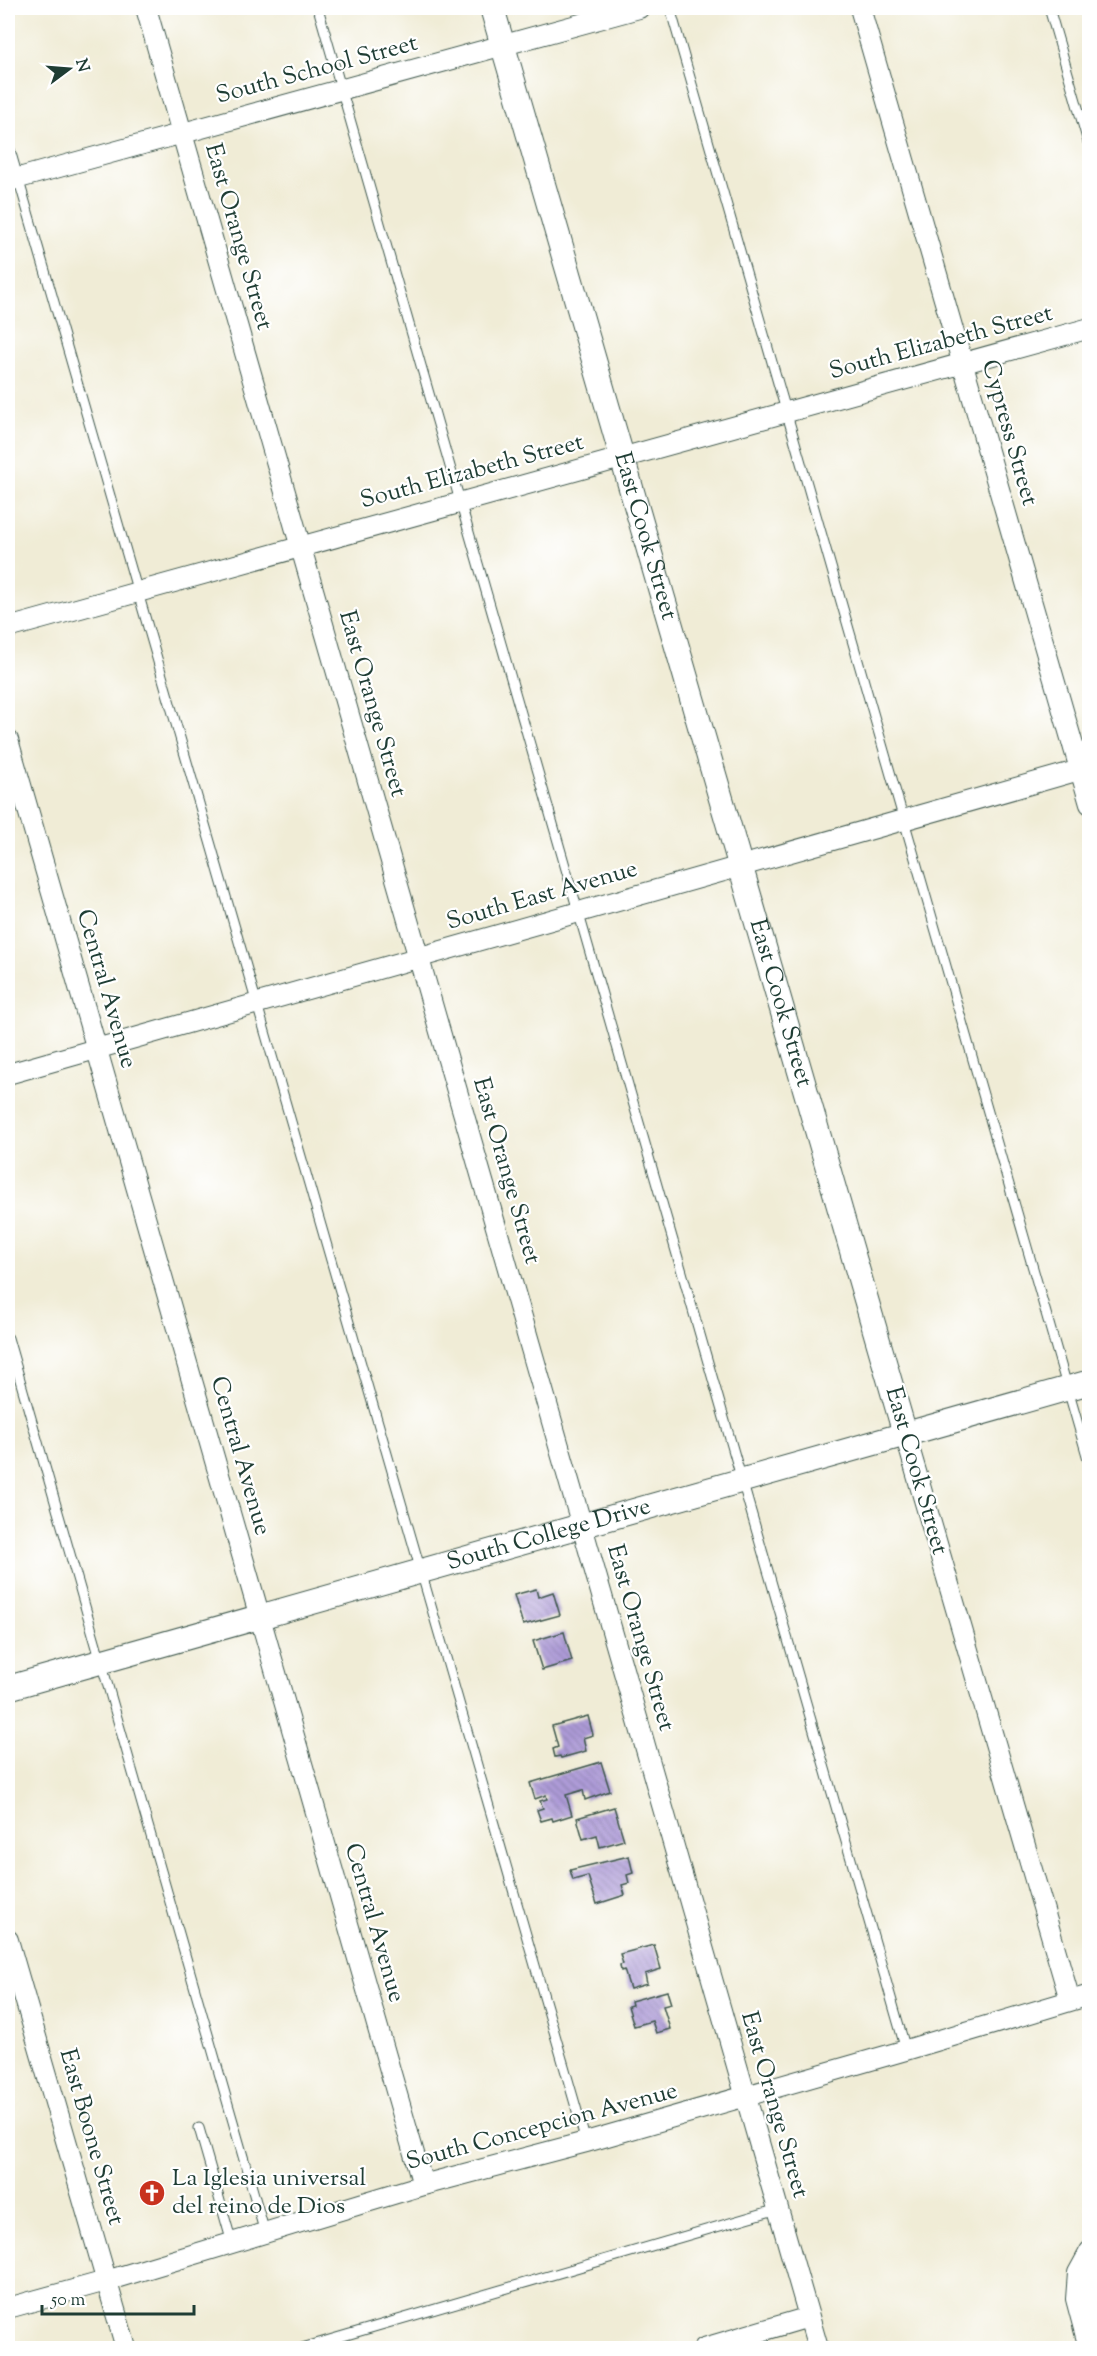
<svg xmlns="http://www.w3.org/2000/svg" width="1097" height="2356" font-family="'Sorts Mill Goudy',serif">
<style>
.building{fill:url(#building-back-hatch)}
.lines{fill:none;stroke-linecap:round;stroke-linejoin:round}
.service-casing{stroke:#3e574c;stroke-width:11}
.minor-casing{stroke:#3e574c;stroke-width:22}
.tertiary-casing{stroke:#3e574c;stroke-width:26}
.service{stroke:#fff;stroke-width:9}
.minor{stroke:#fff;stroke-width:20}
.tertiary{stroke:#fff;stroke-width:24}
.labels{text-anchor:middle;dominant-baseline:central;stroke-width:4.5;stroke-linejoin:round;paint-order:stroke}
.street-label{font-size:24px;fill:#1f3d34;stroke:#fff}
.poi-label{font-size:24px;fill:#1f3d34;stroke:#fff;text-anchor:start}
</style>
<defs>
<pattern id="building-back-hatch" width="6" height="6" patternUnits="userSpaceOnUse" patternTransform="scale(1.5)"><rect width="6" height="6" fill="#ae9bd8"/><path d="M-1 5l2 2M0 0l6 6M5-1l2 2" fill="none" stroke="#8d80b0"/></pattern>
</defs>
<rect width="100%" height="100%" fill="#fff"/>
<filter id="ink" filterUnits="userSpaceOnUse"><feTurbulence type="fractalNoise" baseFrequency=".0167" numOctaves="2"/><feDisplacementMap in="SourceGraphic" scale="12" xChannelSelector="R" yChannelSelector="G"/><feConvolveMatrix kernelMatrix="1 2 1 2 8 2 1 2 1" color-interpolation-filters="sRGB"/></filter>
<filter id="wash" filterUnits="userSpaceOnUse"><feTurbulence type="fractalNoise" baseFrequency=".008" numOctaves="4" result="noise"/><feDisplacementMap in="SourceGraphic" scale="24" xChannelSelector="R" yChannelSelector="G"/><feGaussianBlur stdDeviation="1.35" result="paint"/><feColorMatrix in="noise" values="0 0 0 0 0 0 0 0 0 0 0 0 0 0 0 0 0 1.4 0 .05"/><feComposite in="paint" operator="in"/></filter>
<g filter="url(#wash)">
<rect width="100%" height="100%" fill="#f0ecd6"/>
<g id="blocks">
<path class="building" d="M536,1589L538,1597L553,1592L560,1615L523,1625L514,1595Z
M564,1632L572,1661L542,1670L533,1641Z
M588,1716L593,1735L583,1738L586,1751L561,1758L560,1756L555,1757L553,1749L558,1747L552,1726Z
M601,1762L610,1791L585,1800L583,1790L566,1795L572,1815L553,1821L552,1818L541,1821L537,1810L543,1808L540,1801L547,1799L546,1795L535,1799L530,1783Z
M614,1807L624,1840L600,1847L597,1835L583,1839L577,1818Z
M629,1856L633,1873L627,1875L629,1883L622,1885L625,1895L597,1904L588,1876L573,1880L570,1870Z
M654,1945L661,1969L645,1974L647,1984L630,1989L624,1970L621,1971L620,1965L623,1964L620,1954Z
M667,1991L671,2004L663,2006L670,2029L656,2033L652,2021L634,2026L628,2006L632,2005L631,2001Z"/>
</g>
</g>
<g filter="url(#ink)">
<use href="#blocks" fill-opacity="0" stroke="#3e574c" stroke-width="1.5"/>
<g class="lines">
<defs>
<path id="service" d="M318,8L906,2050
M670,8L1090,1466
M1049,8L1090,149
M8,143L586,2142
M8,1338L265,2233
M199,2128L232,2243
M302,2348L778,2209"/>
<path id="minor" d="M146,8L818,2348
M860,8L1090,804
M8,181L639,8
M8,628L1090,328
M8,740L423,2185
M8,1074L1090,767
M905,1434L1070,2000
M8,1940L126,2348
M8,2308L106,2281L423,2185L586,2142L906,2050L1090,1995
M704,2348L809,2317
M1089,2348L1076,2299L1078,2273L1090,2251"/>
<g id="tertiary">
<path id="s1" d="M492,8L905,1434"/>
<path id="s2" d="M8,1688L1090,1382"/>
</g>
</defs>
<use href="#service" class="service-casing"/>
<use href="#minor" class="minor-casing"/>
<use href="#tertiary" class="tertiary-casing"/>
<use href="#service" class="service"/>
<use href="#minor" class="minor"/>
<use href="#tertiary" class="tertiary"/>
</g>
</g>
<defs>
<symbol id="church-disc" viewBox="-11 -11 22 22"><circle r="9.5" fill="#c8321e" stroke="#fff"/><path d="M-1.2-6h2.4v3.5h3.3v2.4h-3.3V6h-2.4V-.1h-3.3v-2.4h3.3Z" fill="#fff"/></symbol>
</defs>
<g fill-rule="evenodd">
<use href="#church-disc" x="137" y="2178" width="30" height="30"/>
</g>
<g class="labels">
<g class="street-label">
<text transform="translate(317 70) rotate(-15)">South School Street</text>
<text transform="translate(238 237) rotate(74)">East Orange Street</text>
<text transform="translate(941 343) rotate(-15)">South Elizabeth Street</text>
<text transform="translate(1009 433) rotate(74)">Cypress Street</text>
<text transform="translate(472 472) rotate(-15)">South Elizabeth Street</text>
<text stroke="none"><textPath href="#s1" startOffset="550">East Cook Street</textPath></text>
<text transform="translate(372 704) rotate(74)">East Orange Street</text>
<text transform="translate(542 896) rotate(-16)">South East Avenue</text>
<text transform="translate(106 989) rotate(74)">Central Avenue</text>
<text stroke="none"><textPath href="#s1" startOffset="1036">East Cook Street</textPath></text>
<text transform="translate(506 1171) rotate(74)">East Orange Street</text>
<text transform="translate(240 1456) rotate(74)">Central Avenue</text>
<text transform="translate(916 1471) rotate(74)">East Cook Street</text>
<text stroke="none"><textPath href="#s2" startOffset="562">South College Drive</textPath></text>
<text transform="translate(640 1638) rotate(74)">East Orange Street</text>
<text transform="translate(374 1923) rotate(74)">Central Avenue</text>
<text transform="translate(774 2105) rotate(74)">East Orange Street</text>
<text transform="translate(542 2127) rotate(-15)">South Concepcion Avenue</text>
<text transform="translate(91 2137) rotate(74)">East Boone Street</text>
</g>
<g class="poi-label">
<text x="172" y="2179">La Iglesia universal<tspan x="172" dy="28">del reino de Dios</tspan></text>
</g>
</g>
<rect width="1097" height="2356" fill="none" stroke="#fff" stroke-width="30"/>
<g transform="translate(69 69) rotate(74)" stroke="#ffffff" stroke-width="4.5" paint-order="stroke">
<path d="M0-4.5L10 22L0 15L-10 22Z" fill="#1f3d34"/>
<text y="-9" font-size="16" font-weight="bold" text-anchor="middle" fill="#1f3d34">N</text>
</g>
<path d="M42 2305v9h152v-9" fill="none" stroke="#1f3d34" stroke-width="3"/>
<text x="51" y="2305" font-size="18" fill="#1f3d34" stroke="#ffffff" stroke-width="4.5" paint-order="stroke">50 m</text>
</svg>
